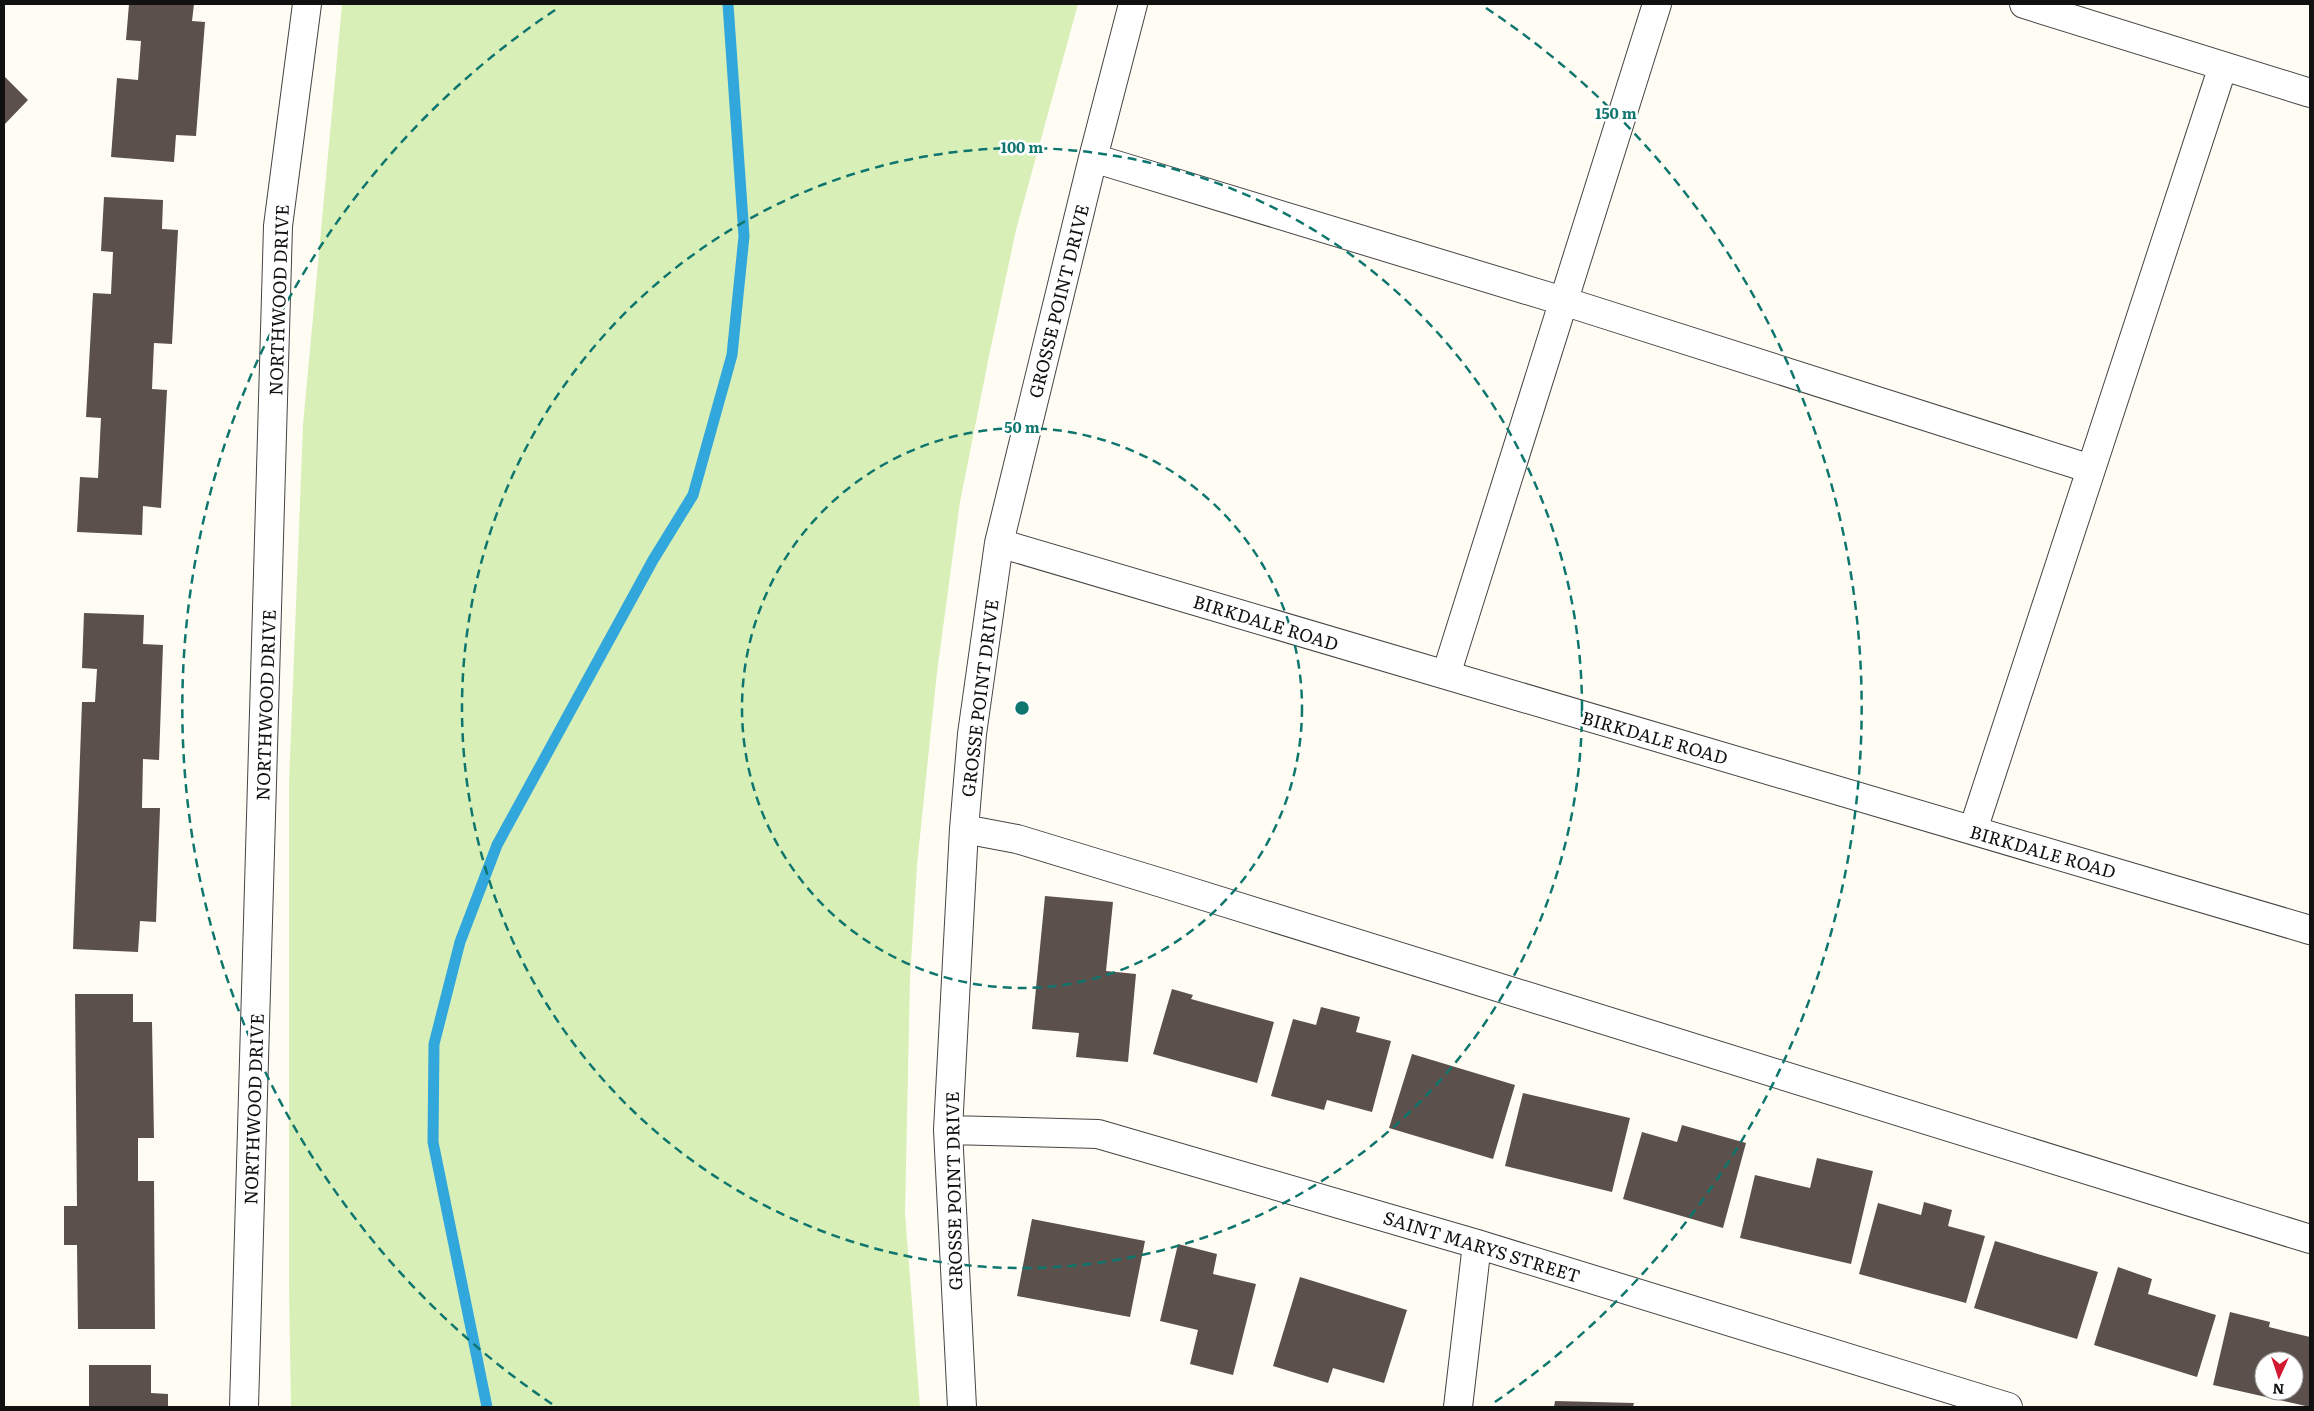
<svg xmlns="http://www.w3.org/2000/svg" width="2314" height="1411" font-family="Literata,serif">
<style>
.green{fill:#d9efb8}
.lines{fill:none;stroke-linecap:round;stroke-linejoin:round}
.stream{stroke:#32a7db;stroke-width:11}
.building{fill:#5b504c;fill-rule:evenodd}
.minor-casing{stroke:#444;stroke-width:30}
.minor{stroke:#fff;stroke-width:28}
.ring{fill:none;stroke:#0f766e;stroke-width:2.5;stroke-dasharray:9 6}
.labels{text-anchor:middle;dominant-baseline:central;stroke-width:5;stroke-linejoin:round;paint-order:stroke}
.street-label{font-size:18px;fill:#111;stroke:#fff}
.centre{fill:#0f766e;stroke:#fff;stroke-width:2.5}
.ring-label{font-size:15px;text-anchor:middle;font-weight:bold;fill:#0f766e;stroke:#fff;stroke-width:5;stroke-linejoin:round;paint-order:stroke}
</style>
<rect width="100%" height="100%" fill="#fffcf4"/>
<path class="green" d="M342,4H1078L1016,230L989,356L960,502L937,672L917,865L910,979L905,1213L920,1407H291L289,1288V784L303,425Z"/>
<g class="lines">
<path class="stream" d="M487,1407L433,1142L434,1044L460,942L497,845L653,560L693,495L732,355L744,236L728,4"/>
</g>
<path class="building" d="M129,4H194L192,21L205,22L196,136L176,135L174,162L111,157L117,78L138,80L141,41L126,40Z
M4,76L28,100L4,125Z
M104,197L163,200L162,229L178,230L172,344L154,343L152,389L167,390L161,508L143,506L142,535L77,532L80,477L98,478L101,418L86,417L93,293L111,294L113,252L101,251Z
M84,613L144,615L143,644L163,645L159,760L143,759L142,808H160L156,922L140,921L138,952L73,949L82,702H95L97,669L82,668Z
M1045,896L1113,902L1106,971L1136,974L1128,1062L1076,1057L1079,1033L1032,1029Z
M1172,989L1193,995L1191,999L1274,1022L1257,1083L1153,1054Z
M75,994H133V1022H152L154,1138H138V1181H154L155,1329H78L77,1245H64V1206H77Z
M1321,1007L1360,1017L1356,1032L1391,1041L1372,1112L1327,1100L1324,1110L1271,1096L1293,1019L1316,1025Z
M1412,1054L1515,1085L1493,1159L1389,1128Z
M1523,1093L1630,1118L1612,1192L1505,1166Z
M1682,1125L1746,1143L1723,1228L1623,1199L1642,1132L1677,1142Z
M1817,1158L1873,1171L1851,1264L1740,1238L1755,1175L1810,1188Z
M1924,1202L1952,1210L1948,1226L1985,1236L1966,1303L1859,1274L1878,1203L1921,1215Z
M1032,1219L1145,1241L1130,1317L1017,1296Z
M1995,1241L2098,1272L2077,1339L1974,1308Z
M1178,1244L1217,1254L1213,1274L1256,1284L1233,1375L1190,1364L1198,1330L1160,1321Z
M2118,1267L2152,1279L2148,1294L2216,1315L2197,1377L2094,1345Z
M1300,1277L1407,1310L1384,1383L1333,1368L1328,1383L1273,1366Z
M2230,1312L2270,1322L2269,1327L2310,1337V1407L2213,1385ZM2264,1361H2294V1391H2264Z
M89,1365H151V1393L168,1394V1407H89Z
M1555,1401L1634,1403L1633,1407H1554Z"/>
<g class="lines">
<defs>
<path id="minor" d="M2024,4L2310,93
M1093,158L1563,301L2091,469
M999,543L2310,930
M1446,675L1657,4
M964,829L1017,839L1175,887L2310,1239
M1973,830L2223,66
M948,1130L1098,1134L1477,1244L2008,1407
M244,1407L278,226L307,4
M962,1407L948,1130L964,829L972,734L999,543L1093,158L1133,4
M1458,1407L1477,1244"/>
</defs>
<use href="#minor" class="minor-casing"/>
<use href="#minor" class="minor"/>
</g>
<g class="ring">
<circle cx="1022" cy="708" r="280"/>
<circle cx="1022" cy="708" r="560"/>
<path d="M552 1404A840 840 0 0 1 558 8M1486 8A840 840 0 0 1 1492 1404"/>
</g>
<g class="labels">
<g class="street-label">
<text transform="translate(278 300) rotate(-88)">NORTHWOOD DRIVE</text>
<text transform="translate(1058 301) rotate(-76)">GROSSE POINT DRIVE</text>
<text transform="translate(1266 622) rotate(17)">BIRKDALE ROAD</text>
<text transform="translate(979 698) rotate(-83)">GROSSE POINT DRIVE</text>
<text transform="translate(265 705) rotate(-88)">NORTHWOOD DRIVE</text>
<text transform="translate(1655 737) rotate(16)">BIRKDALE ROAD</text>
<text transform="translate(2043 851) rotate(16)">BIRKDALE ROAD</text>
<text transform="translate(253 1109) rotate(-88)">NORTHWOOD DRIVE</text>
<text transform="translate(953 1191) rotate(-91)">GROSSE POINT DRIVE</text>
<text transform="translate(1482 1246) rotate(17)">SAINT MARYS STREET</text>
</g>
</g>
<circle cx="1022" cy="708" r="8" class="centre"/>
<g class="ring-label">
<text x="1616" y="119">150 m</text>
<text x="1022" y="153">100 m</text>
<text x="1022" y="433">50 m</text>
</g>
<rect width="2314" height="1411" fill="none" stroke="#111111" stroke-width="10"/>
<g transform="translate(2279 1376) rotate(183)"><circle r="24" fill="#ffffff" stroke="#a0a0a0"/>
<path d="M0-4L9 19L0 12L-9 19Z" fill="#d11932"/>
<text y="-8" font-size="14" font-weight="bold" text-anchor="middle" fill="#111111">N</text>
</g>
</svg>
